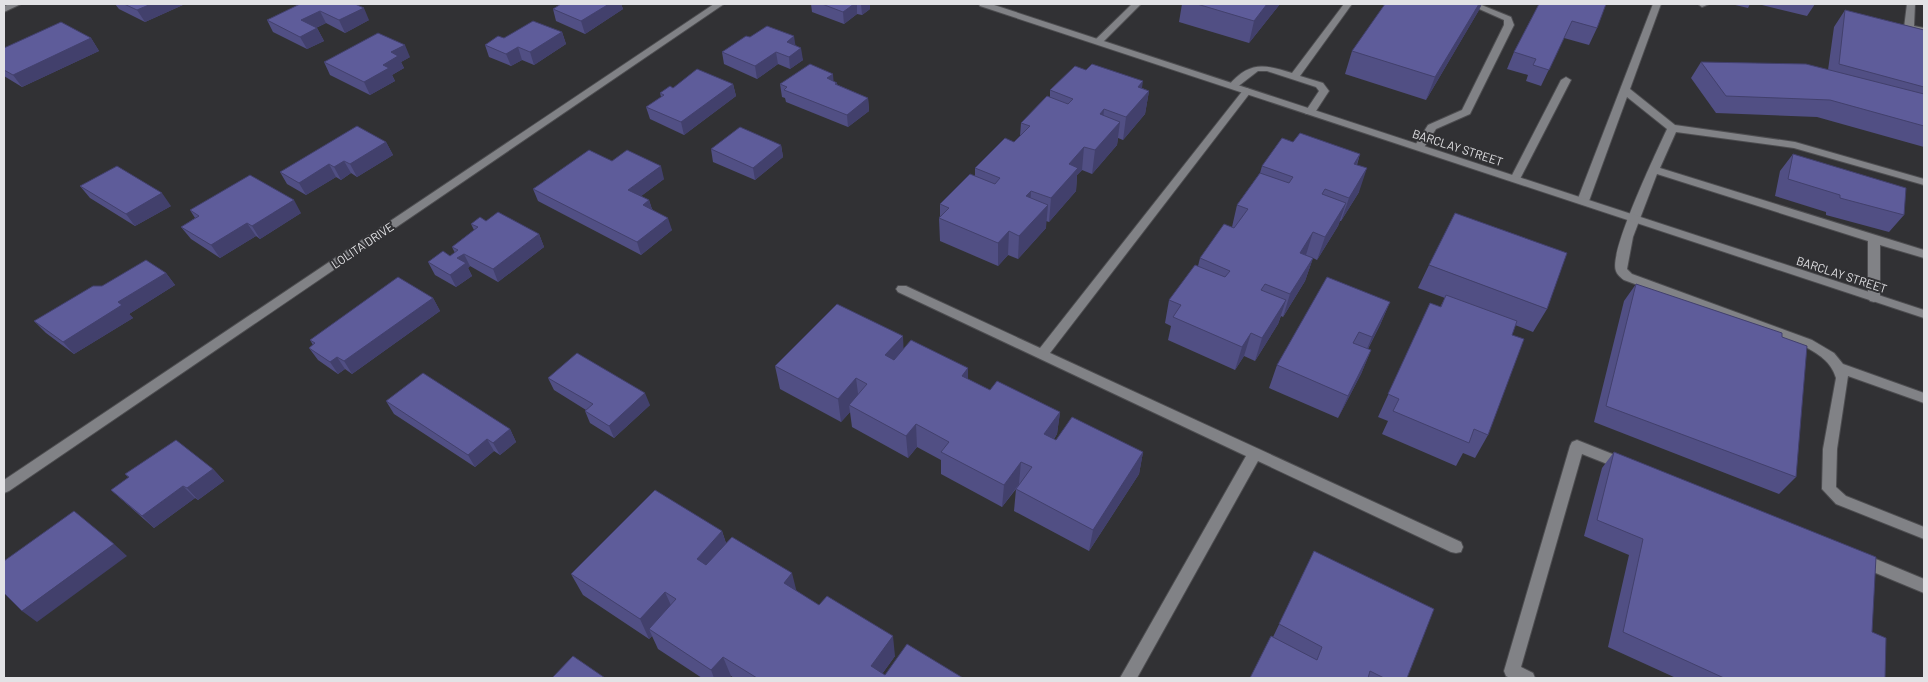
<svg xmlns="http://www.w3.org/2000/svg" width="1928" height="682" font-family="Barlow,sans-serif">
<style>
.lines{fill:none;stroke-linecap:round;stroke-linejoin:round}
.service-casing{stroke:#4d4d50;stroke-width:2}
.minor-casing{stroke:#4d4d50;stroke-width:2}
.tertiary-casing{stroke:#4d4d50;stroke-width:2}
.service{fill:#818286;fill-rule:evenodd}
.minor{fill:#818286;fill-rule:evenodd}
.tertiary{fill:#818286;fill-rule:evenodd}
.wall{fill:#514f84}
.shaded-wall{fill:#42406c}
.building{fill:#5e5c9a;stroke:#42406c}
.labels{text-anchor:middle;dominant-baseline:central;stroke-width:4;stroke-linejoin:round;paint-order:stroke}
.street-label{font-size:12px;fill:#e2e2e5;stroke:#313134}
</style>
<rect width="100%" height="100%" fill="#313134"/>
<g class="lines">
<defs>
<path id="service" d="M1132,4H1141L1101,44H1095V40Z
M1344,4H1352L1300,76L1323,83L1329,91L1314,114H1306L1305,112L1319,91L1316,87L1267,71H1258L1236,88H1230L1228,86C1249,61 1264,64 1292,73Z
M1468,4H1479L1511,17L1514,25L1470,114L1436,129L1423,149H1415L1414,147L1428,125L1462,110L1504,25V20Z
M1653,4H1661L1630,89L1675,125L1795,142L1924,179V185L1794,148L1676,132L1660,168L1924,250V258L1880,245V298L1874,302L1870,301L1868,298V241L1657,174L1633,237L1627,269L1632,274L1812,340L1834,353L1843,364L1924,393V403L1848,376L1837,449L1836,487L1846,496L1924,527V539L1836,504L1822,489L1823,449L1836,378C1831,361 1818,354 1804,346L1624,280C1621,278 1617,274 1616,271C1608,253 1657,151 1667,129L1627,97L1589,201L1583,205L1577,201Z
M1698,4H1709L1702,7Z
M1907,4H1915L1914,26L1924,28V34L1904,28Z
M1566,77L1571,80L1520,179L1519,181H1511L1510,179L1561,80Z
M1247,88L1252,91L1250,93L1050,353L1461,542L1463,547L1461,552L1456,553L1451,552L1258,461L1137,678H1120L1246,456L898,292L896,289L898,286H906L1040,348L1244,89Z
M1577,440L1630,461L1632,465L1630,469L1625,471L1582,454L1521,667L1533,673L1535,678H1510L1506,676L1504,671L1570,446L1572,442Z
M1859,552L1924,579V593L1854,564L1852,559L1854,554Z"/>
<path id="minor" d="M714,4H724L9,491L4,493V480Z
M979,4H991L1924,310V318L980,6Z"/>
<path id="tertiary" d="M10,4H21L4,12V6Z"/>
</defs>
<use href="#service" class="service-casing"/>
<use href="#minor" class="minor-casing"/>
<use href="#tertiary" class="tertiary-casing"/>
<use href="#service" class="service"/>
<use href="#minor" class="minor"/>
<use href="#tertiary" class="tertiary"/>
</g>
<path class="wall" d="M115,4H185L145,22L119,9Z
M300,4L369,20L345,33L326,23L316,28H317L324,41L307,49L273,32L267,20Z
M561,4H621L623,9L585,34L556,21L553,9Z
M811,4H871L870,5V9L862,15L857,14L844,24L812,12Z
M1182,4H1280L1249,43L1179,22Z
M1539,4L1597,28L1589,45L1564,38L1541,86L1526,81L1528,75L1507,69L1514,52Z
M1731,4H1750L1748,8Z
M1758,4H1815L1807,16Z
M1479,10L1426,100L1345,74L1352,51Z
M1845,10L1924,30V147L1817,117L1716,113L1691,78L1701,62L1828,70L1834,27Z
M562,32L566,44L534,65L522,60L511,66L489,57L485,45L504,38Z
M750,37L796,45L803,60L790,69L778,64L757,79L724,64L722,52Z
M91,38L99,51L22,87L4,76V48Z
M410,57L401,62L404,68L392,75L395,81L370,95L330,75L324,62Z
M833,74V81L838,85L868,98L869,111L848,127L786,102L785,98L782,97L780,84Z
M733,84L736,96L684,135L650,119L646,107L661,97L660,93L673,88Z
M1142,88L1149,91L1145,114L1123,140L1118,138L1117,145L1092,174L1082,170L1077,175L1076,191L1049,222L1046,221V228L1018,259L1008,255L998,266L940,241L939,218L940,216V204L975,176V168L1014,142L1020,136L1021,123L1050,97V90Z
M386,142L393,155L357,177L351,173L341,180L336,177L306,195L287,184L280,172Z
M1293,142L1360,154L1357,165L1359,192L1341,221H1340L1338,226L1317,260L1313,258L1305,281L1283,317L1281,316L1278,324L1255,361L1244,356L1235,370L1168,340L1171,326L1165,323L1169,300L1198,266L1200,258L1232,227L1237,205L1260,173L1262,166Z
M781,145L783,157L755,180L713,162L711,149Z
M1793,154L1904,215L1889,232L1826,215V212L1775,196L1780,171Z
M612,161L664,179L641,196L649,200L652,209L672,230L641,255L538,201L533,189Z
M80,186L171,206L135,226L90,198Z
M190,210L301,213L260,239L256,236L220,258L191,239L181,227L195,218Z
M486,221L539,234L544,247L498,282L470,266L468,268L472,276L456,287L435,275L428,262L450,256L455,253L452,247L474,230L471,224Z
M1429,265L1547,309L1533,332L1515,325L1512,335L1488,435L1475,458L1463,453L1456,466L1382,434L1388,421L1378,417L1430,303L1440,307L1445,298L1418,288Z
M166,273L175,285L129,314L133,318L74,354L46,333L34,321L102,286Z
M1636,284L1796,477L1779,494L1594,422L1624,301Z
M433,298L440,311L352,374L345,369L338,374L318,360L309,348L313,345L310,340Z
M1390,302L1380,325L1368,349L1371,350L1361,374L1338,418L1269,388L1277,365Z
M904,349L968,379L990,390L1060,412L1057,434L1054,439L1056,440L1143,452L1139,474L1089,551L1014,511L1016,489L1020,484L1002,507L941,474V460L917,447L908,458L852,427L850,412L841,422L780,389L775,366Z
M548,378L650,405L614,438L590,423L585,411L586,410L554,390Z
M386,401L510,429L516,442L500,455L494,451L475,467L394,414Z
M1614,452L1872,632L1885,678H1676L1608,647L1629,555L1584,536L1602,468Z
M213,469L224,481L198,500L195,498L154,528L111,490L129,478L125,474Z
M722,531L726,543L796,591L895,656L882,674L885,675L963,678H734L731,676L729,678H702L658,649L652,636L649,639L583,595L571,574Z
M1314,551L1407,678H1250L1273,637Z"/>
<path class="shaded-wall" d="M151,4H185L145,22L137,10Z
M609,4H621L623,9L585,34L581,21Z
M854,4H857V14L844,24L843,12Z
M861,4H871L870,5V9L862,15Z
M1267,4H1280L1249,43L1254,21Z
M1479,4H1482L1479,10L1426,100L1435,77Z
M364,8L369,20L345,33L339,20Z
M320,11L326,23L307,32L301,20Z
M317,28L324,41L307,49L300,37Z
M562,32L566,44L534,65L530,52Z
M794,36L796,49L787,42Z
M91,38L99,51L22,87L13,75Z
M405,45L410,57L401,62L404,68L392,75L395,81L370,95L364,82L391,52Z
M518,47L522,60L511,66L506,54Z
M801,48L803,60L790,69L789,57Z
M776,52L778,64L757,79L755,66Z
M833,74L834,86L827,78Z
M1143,81L1140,101L1149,91L1145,114L1123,140L1126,117L1138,87Z
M733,84L736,96L684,135L681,122Z
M868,98L869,111L848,127L847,115Z
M1104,109L1102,132L1100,114Z
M1120,122L1117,145L1092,174L1095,150Z
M386,142L393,155L357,177L350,164Z
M781,145L783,157L755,180L753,168Z
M1084,147L1082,170L1077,175L1076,191L1049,222L1051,198L1069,164Z
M1360,154L1352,177L1354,164Z
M344,161L351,173L341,180L334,167Z
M329,164L336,177L306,195L299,183Z
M661,166L664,179L632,203L628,190Z
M1367,168L1359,192L1341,221L1349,198Z
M1031,191L1030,214L1026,196Z
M162,193L171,206L135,226L126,214Z
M294,200L301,213L260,239L252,226Z
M649,200L653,213L643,205Z
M1346,203L1338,226L1317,260L1325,237Z
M1048,205L1046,228L1018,259L1019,236Z
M668,218L672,230L641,255L637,242Z
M247,223L256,236L220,258L211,245Z
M1009,231L1008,255L998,266V243Z
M1313,232L1306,255L1300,253Z
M539,234L544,247L498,282L493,269Z
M464,254L470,266L468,268L472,276L456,287L450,275L457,258Z
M1313,258L1305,281L1283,317L1290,294Z
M166,273L175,285L129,314L133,318L74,354L63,342L118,302Z
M433,298L440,311L352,374L344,361Z
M1286,300L1278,324L1255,361L1262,338Z
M1390,302L1380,325L1362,360L1372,337Z
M1251,333L1244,356L1235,370L1242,347Z
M903,336L904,359L887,378L885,355Z
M1371,350L1361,374L1338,418L1348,396Z
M337,357L345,369L338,374L330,362Z
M968,368V391L962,376Z
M856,378L859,401L849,405L850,412L841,422L838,399Z
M645,393L650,405L614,438L609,426Z
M1060,412L1057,434L1042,456L1044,434Z
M916,424L917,447L908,458L906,436Z
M510,429L516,442L500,455L493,443Z
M487,439L494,451L475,467L468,455Z
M1143,452L1139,474L1089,551L1093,530Z
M1021,462L1019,484L1002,507L1004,485Z
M213,469L224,481L198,500L187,488Z
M183,486L195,498L154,528L142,516Z
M722,531L729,553L704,580L697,559Z
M114,544L127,556L37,622L22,611Z
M792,573L797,593L784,583Z
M665,592L674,612L649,629L652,636L649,639L640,619Z
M893,636L895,656L879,678L871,666Z
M723,657L731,676L729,678H714L711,670Z"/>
<path class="building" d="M124,4H151L137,10Z
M300,4H355L364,8L339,20L320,11L301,20L317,28L300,37L267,20Z
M561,4H609L581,21L553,9Z
M822,4H854L843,12Z
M1197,4H1267L1254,21Z
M1385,4H1479L1435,77L1352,51Z
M1539,4H1606L1597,28L1572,21L1549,70L1533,65L1536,59L1514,52Z
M1845,10L1924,30V87L1839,64Z
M533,21L562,32L530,52L518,47L506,54L485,45L498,36L504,38Z
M61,22L91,38L13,75L4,70V48Z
M767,26L794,36L787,42L801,48L789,57L776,52L755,66L722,52L746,36L750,37Z
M378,33L405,45L391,52L398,56L383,65L389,68L364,82L324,62Z
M1701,62L1806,64L1924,94V126L1830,100L1726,96Z
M810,64L833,74L827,78L837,83L835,84L868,98L847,115L784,90L787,87L780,84Z
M1092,64L1143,81L1138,87L1149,91L1126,117L1104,109L1100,114L1120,122L1095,150L1084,147L1069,164L1078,168L1051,198L1031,191L1026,196L1048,205L1019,236L1009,231L998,243L939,218L949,208L940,204L970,174L995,184L1000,178L975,168L1005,138L1014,142L1030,126L1021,123L1047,96L1068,104L1073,99L1050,90L1075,66L1086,70Z
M697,69L733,84L681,122L646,107L664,95L660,93L670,86L673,88Z
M357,126L386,142L350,164L344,161L334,167L329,164L299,183L280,172Z
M740,127L781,145L753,168L711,149Z
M1300,133L1360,154L1354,164L1367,168L1349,198L1325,189L1322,194L1346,203L1325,237L1313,232L1300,253L1313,258L1290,294L1265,284L1261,290L1286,300L1262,338L1251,333L1242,347L1173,317L1181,305L1169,300L1195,265L1225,277L1230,271L1200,258L1224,224L1234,228L1248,209L1237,205L1260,173L1289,183L1293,177L1262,166L1282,138L1293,142Z
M589,150L612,161L627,150L661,166L628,190L649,200L643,205L668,218L637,242L533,189Z
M1793,154L1906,188L1904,215L1840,198V195L1788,179Z
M117,166L162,193L126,214L80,186Z
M250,175L294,200L252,226L247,223L211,245L181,227L199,216L190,210Z
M498,212L539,234L493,269L464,254L457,258L466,263L450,275L428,262L443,251L450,256L458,250L452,247L478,227L471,224L480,217L486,221Z
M1455,213L1567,253L1547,309L1429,265Z
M146,260L166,273L118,302L122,305L63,342L34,321L93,286H102Z
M398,277L433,298L344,361L337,357L330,362L309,348L315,343L310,340Z
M1327,277L1390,302L1372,337L1359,332L1353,343L1371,350L1348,396L1277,365Z
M1636,284L1782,333V337L1807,346L1796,477L1606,406Z
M1446,295L1517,321L1512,335L1524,339L1488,435L1474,429L1469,443L1393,411L1399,399L1388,394L1430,303L1441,307Z
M837,304L903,336L885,355L894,360L911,340L968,368L962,376L990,390L997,381L1060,412L1044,434L1056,440L1072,417L1143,452L1093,530L1016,489L1032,467L1021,462L1004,485L941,452L949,442L916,424L906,436L849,405L867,384L856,378L838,399L775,366Z
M577,353L645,393L609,426L585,411L593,404L548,378Z
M423,373L510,429L493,443L487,439L468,455L386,401Z
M176,440L213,469L187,488L183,486L142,516L111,490L129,477L125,474Z
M1614,452L1876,557L1872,632L1886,638L1885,678H1724L1623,632L1643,539L1597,520Z
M655,490L722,531L697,559L706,565L732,537L792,573L784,583L819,605L827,596L893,636L871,666L885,675L907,644L963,678H757L723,657L711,670L649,629L676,599L665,592L640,619L571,574Z
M74,511L114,544L22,611L4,593V561Z
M1314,551L1434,609L1407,678H1384L1370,671L1368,678H1250L1271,636L1317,660L1322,647L1279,624Z
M573,656L605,678H552Z"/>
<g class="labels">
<g class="street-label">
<text transform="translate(1458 147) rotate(18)">BARCLAY STREET</text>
<text transform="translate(362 245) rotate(-34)">LOLITA DRIVE</text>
<text transform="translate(1842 274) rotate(18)">BARCLAY STREET</text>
</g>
</g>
<rect width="1928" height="682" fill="none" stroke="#e2e2e5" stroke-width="10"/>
</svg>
